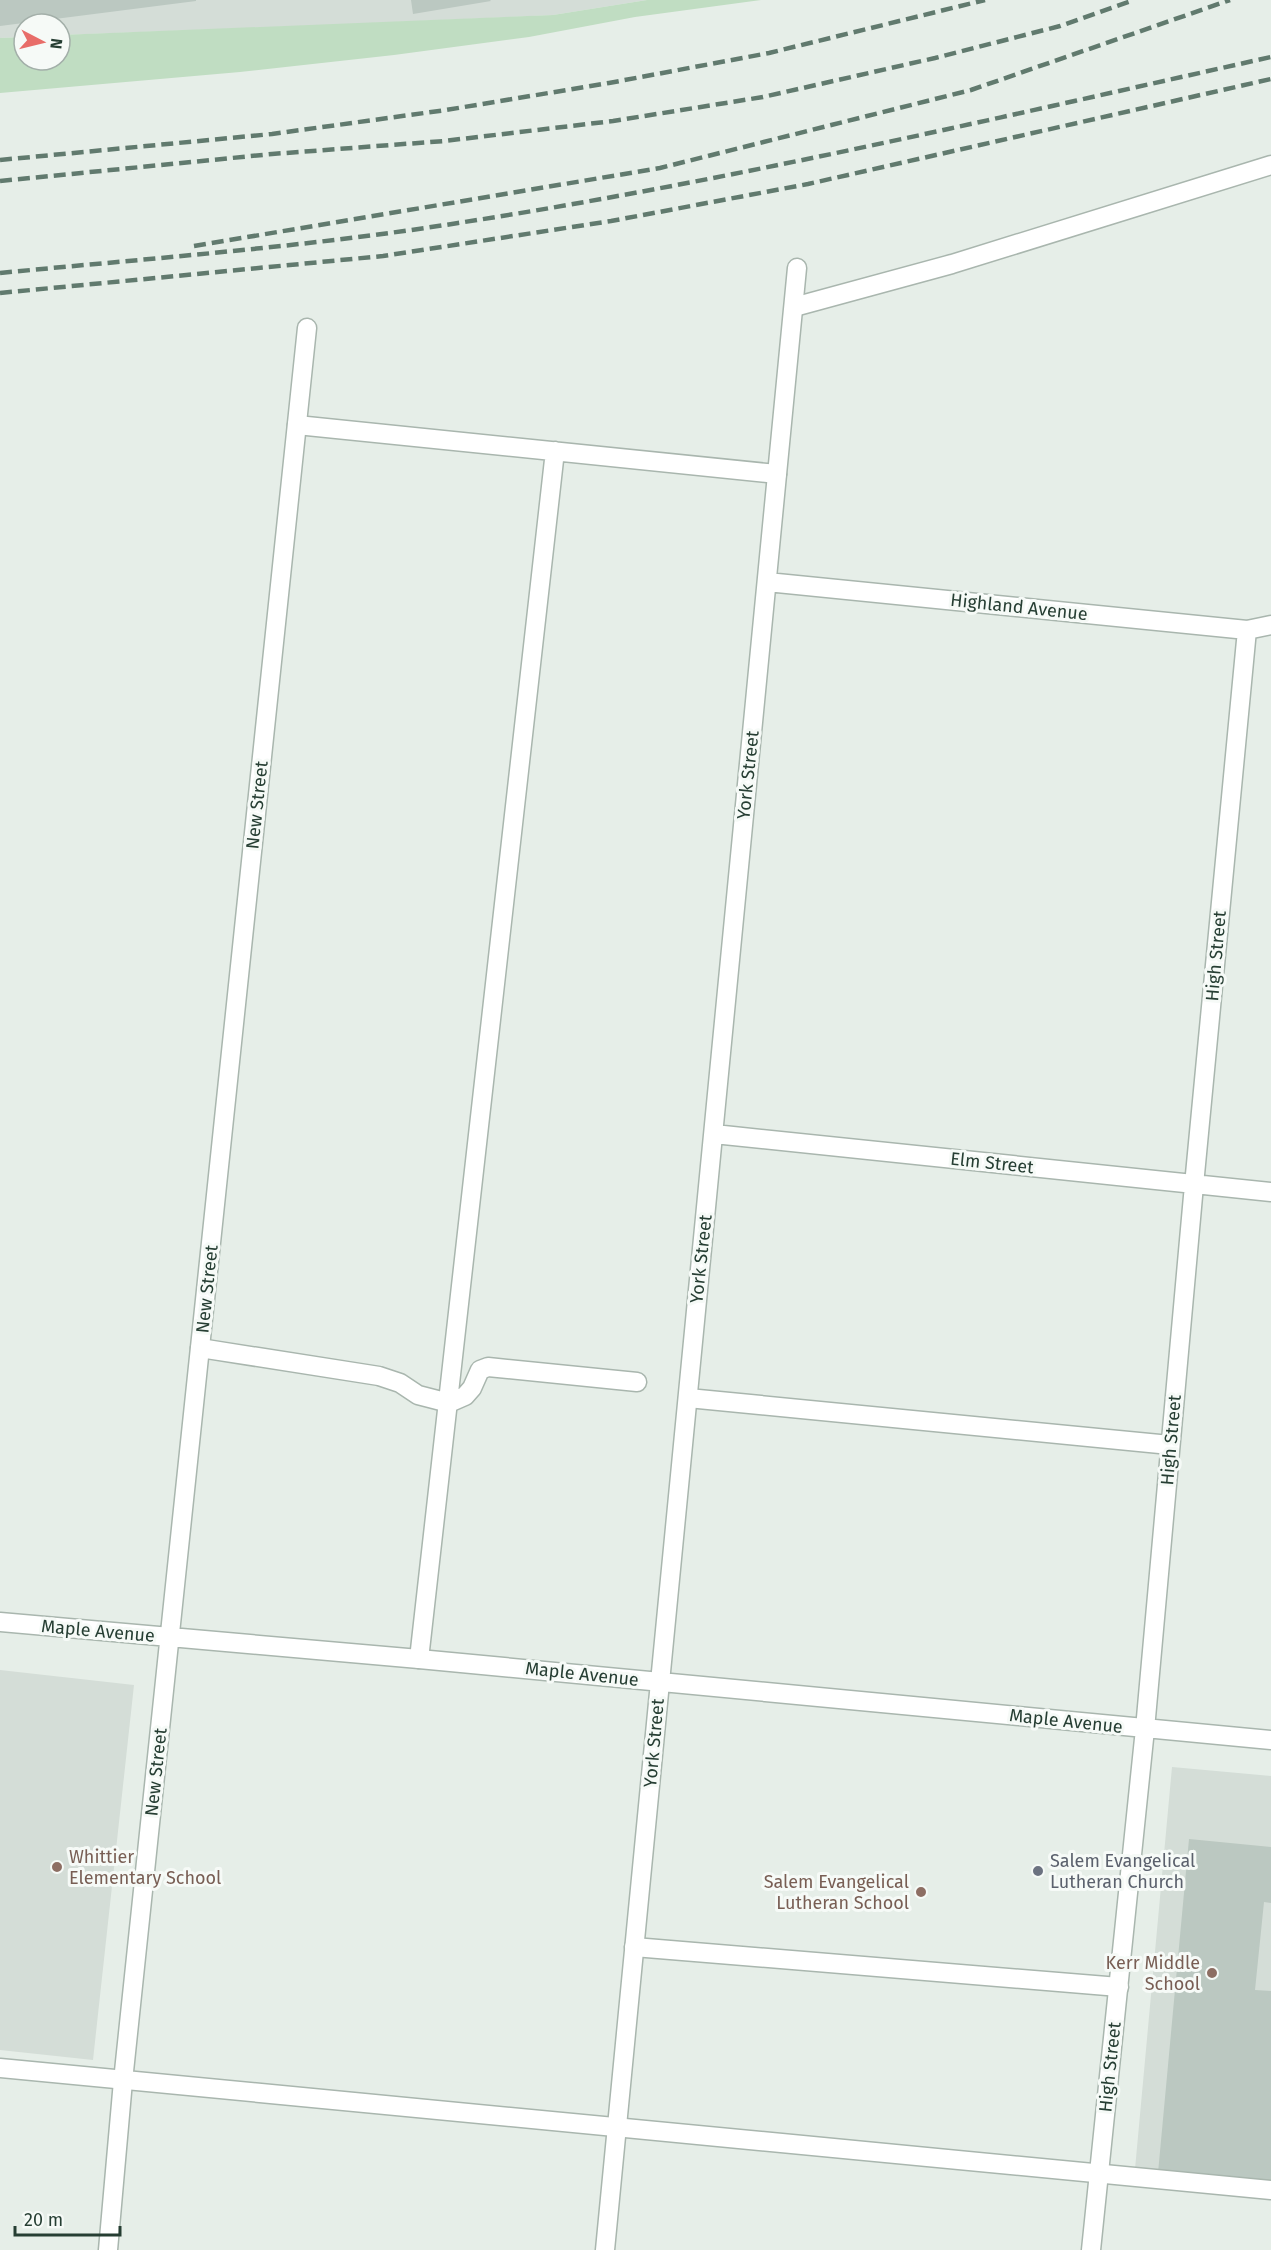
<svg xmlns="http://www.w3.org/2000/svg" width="1271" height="2250" font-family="'Fira Sans',sans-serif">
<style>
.built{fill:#d4ddd7}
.green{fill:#c0ddc2}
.building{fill:#bbc8c1}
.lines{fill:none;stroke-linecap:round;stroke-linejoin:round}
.service-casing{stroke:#a9b6ae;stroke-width:21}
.minor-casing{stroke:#a9b6ae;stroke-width:21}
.service{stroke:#fff;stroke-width:18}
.minor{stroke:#fff;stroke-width:18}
.rail{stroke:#617a6e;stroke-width:4.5;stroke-dasharray:12 6;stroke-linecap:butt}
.education-dot{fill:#8d6e63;stroke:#f6faf7;stroke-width:2}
.worship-dot{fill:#6b7280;stroke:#f6faf7;stroke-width:2}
.labels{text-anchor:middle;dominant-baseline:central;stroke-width:6;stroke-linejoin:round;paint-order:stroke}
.street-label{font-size:18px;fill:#263e33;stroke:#f6faf7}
.education-label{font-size:18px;fill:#785e54;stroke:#f6faf7;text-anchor:end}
.worship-label{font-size:18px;fill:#5b616d;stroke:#f6faf7;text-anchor:start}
</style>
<rect width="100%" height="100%" fill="#e6eee8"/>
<path class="built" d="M0,0H647L553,15L328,25L60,35V24H24V37L0,38Z
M0,1670L134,1685L93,2060L0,2050Z
M1172,1767L1271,1776V2182L1135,2169Z"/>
<path class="green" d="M647,0H761L635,17L529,37L394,55L240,72L0,93V38L24,37V60H60V35L553,15Z"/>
<path class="building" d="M0,0H196V1L0,26Z
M411,0H490L491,1L413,14Z
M1189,1839L1271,1847V1903L1264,1902L1255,1990L1271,1991V2183L1158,2173Z"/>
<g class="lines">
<defs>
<path id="service" d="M794,307L952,264L1271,165
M297,425L777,474
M200,1348L379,1376L400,1383L418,1395L449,1403L465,1396L472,1388L480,1370L488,1367L637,1382
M688,1398L1170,1445
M419,1659L555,451
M634,1947L1119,1987
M0,2068L1271,2190"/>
<path id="minor" d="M767,582L1247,630L1271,625
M714,1134L1271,1192
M0,1622L419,1659L1271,1740
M108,2250L123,2081L307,328
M605,2250L797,268
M1091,2250L1145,1729L1194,1185L1247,630"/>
</defs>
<use href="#service" class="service-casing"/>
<use href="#minor" class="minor-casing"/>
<use href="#service" class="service"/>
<use href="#minor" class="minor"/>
<path class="rail" d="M0,160L272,134L446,110L609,83L769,53L985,0
M0,181L272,154L444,141L613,121L763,97L935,58L1060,26L1134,0
M194,246L660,168L971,90L1230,0
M0,273C153,258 306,247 458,223C731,181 1001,117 1271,57
M0,293L383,256L611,221L808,184L1271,79"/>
</g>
<g class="education-dot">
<circle cx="57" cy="1867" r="6"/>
<circle cx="921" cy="1892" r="6"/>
<circle cx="1212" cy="1973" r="6"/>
</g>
<circle class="worship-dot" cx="1038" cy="1871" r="6"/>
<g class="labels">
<g class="street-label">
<text transform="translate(1019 607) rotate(6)">Highland Avenue</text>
<text transform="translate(748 775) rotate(-84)">York Street</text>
<text transform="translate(257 805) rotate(-84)">New Street</text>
<text transform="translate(1216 956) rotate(-85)">High Street</text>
<text transform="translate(992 1163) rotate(6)">Elm Street</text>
<text transform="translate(701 1259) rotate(-84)">York Street</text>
<text transform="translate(207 1289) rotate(-84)">New Street</text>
<text transform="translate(1171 1440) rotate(-85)">High Street</text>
<text transform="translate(98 1631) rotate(5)">Maple Avenue</text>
<text transform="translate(582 1674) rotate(6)">Maple Avenue</text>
<text transform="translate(1066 1721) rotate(6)">Maple Avenue</text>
<text transform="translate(654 1743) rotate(-85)">York Street</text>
<text transform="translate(156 1772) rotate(-84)">New Street</text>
<text transform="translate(1110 2067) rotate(-84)">High Street</text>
</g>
<g class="education-label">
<text x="69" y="1857" text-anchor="start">Whittier<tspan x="69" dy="21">Elementary School</tspan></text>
<text x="909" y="1882">Salem Evangelical<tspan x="909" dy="21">Lutheran School</tspan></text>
<text x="1200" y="1963">Kerr Middle<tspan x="1200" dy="21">School</tspan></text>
</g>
<g class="worship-label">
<text x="1050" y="1861">Salem Evangelical<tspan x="1050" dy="21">Lutheran Church</tspan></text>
</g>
</g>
<g transform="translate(42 42) rotate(97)"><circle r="28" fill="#f6faf7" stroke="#a3afa9" stroke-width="1.5"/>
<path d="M0-4.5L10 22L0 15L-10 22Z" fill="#e86d69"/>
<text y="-9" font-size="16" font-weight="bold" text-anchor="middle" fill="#263e33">N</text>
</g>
<path d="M15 2226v9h105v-9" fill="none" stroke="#263e33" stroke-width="3"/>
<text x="24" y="2226" font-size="18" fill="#263e33" stroke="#f6faf7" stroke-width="4.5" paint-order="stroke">20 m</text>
</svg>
